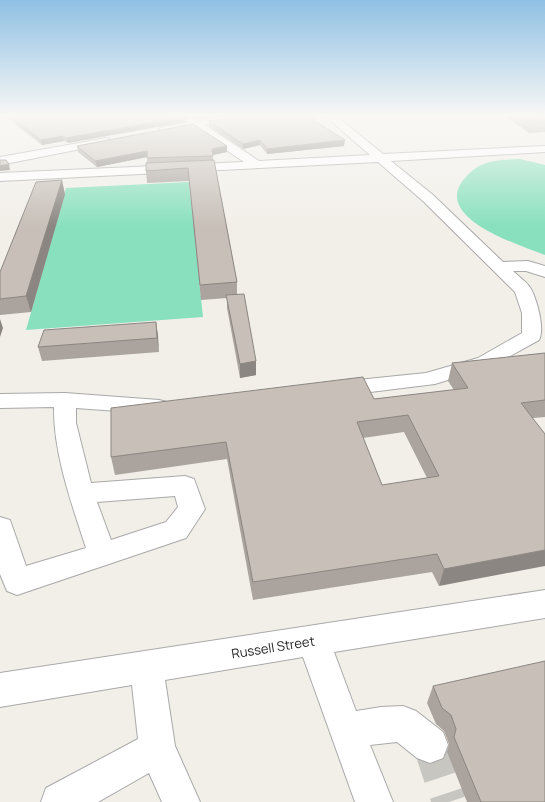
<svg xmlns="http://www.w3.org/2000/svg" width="545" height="802" font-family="Manrope,sans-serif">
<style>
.pitch{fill:#88e0be}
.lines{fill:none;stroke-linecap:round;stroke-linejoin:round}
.minor-tunnel{stroke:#c8c6c1;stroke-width:34;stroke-dasharray:34 17;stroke-linecap:butt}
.minor-casing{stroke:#a9a9a9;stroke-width:2}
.minor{fill:#fff;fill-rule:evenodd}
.wall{fill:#aba49e;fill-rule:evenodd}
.shaded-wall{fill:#8b8681}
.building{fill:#c7bfb8;stroke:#8b8681;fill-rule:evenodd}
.labels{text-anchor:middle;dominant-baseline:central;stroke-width:3;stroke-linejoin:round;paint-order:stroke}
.near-street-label{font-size:13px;fill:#222;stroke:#fff}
</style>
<rect width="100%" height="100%" fill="#f2efe9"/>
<path class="pitch" d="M520,159L545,165V255C519,245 430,217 465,178C481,159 498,160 520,159Z
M189,182L203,317L26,330L66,188Z"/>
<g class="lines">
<path class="minor-tunnel" d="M430,745L449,802"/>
<defs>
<path id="minor" d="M229,115H249L244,118L205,125L259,161L370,155L324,115H335L383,154L545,146V152L391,161L433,195L503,262L528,261L545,266V277L526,271H513C519,277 527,282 531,289C537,300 545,329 539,340L492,366L435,384L338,396L330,394L327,389L330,384L338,382L426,373L478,358L522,333V313L515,292L423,201L378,162L0,181V173L244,162L194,128L164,133L159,130L160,128L187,123L185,120L190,117L198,121Z
M107,138L113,141L111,143L0,165V157Z
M65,393L159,400L167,402L170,407L167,412L159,414L76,408V423L91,483L185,476L194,479L205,509L186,538L17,595L7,591L0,574V517L10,520L26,566L86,548C72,505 53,452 54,407L0,408V394ZM175,496L178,507L166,522L111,540L97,502Z
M545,590V618L334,652L356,711L381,707L403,706L416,711L443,732L448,745L443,758L430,763L417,758L397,742L370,745L393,802H355L303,657L165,680L175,746L200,802H162L149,773L98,802H41L46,788L138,739L132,685L0,707V673Z"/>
</defs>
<use href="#minor" class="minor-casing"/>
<use href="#minor" class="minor"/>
</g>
<path class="wall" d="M4,115H223L198,119L189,116L184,119V122L68,143L64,141L42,145Z
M504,115H545V132L529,133Z
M316,119L313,120L344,146L267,154L260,145L243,149L209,126V121Z
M77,146L227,152L213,155V160L237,282V295L256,361V375L240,378L227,308V298L201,300L189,181L147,183L146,171L147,163V157L97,167L78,152Z
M65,194L31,312L0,315V272Z
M156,322L159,352L42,361L38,347Z
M545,353V417L533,418L439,586L432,572L253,600L227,459L115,475L111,457L374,399L454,390L448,381L452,363ZM404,432L427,478L382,485L363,438Z
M433,686L545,802H467L447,752L449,744L444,731L436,724L427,703Z"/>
<path class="shaded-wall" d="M184,115H189V116L184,119Z
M198,115H223L198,119Z
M316,115V119L307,121V116Z
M184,117V122L68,143L66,138Z
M63,136L64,141L42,145L41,140Z
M260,140V145L243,149V144Z
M345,140L344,146L267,154V149Z
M227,146V152L212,155V149Z
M147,151V157L97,167L95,161Z
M9,164L10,170L0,171V166Z
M62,180L65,194L31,312L26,296Z
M0,319L3,328L0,337Z
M156,322L158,335L159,352L157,338Z
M256,361V375L240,378V364Z
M545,550V566L439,586L444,569Z"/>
<path class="building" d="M9,115H184V117L66,138L63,136L41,140Z
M244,115H315L307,116L345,140L267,149L260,140L243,144L209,121Z
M522,115H545V121H532Z
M193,124L227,146L212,149L213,156L147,158V151L95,161L77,146Z
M0,160H6L9,164L0,166Z
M214,160L237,282L200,285L188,168L146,171V163Z
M62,180L26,296L0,299V272L36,182Z
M244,294L256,361L240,364L226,295Z
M156,322L157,338L38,347L44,330Z
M545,353V400L521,403L545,434V550L444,569L437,554L253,582L226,442L111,457V408L363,377L374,399L468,388L452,363ZM408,415L439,476L382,485L357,422Z
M545,661V802H481L454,737L456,729L451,715L442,708L433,686Z"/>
<linearGradient id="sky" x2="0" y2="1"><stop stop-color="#8fc0e4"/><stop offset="0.51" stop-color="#f9f8f5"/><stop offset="1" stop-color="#f9f8f5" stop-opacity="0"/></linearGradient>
<rect width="545" height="227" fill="url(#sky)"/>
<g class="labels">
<g class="near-street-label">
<text transform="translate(273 647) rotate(-9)">Russell Street</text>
</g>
</g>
</svg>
